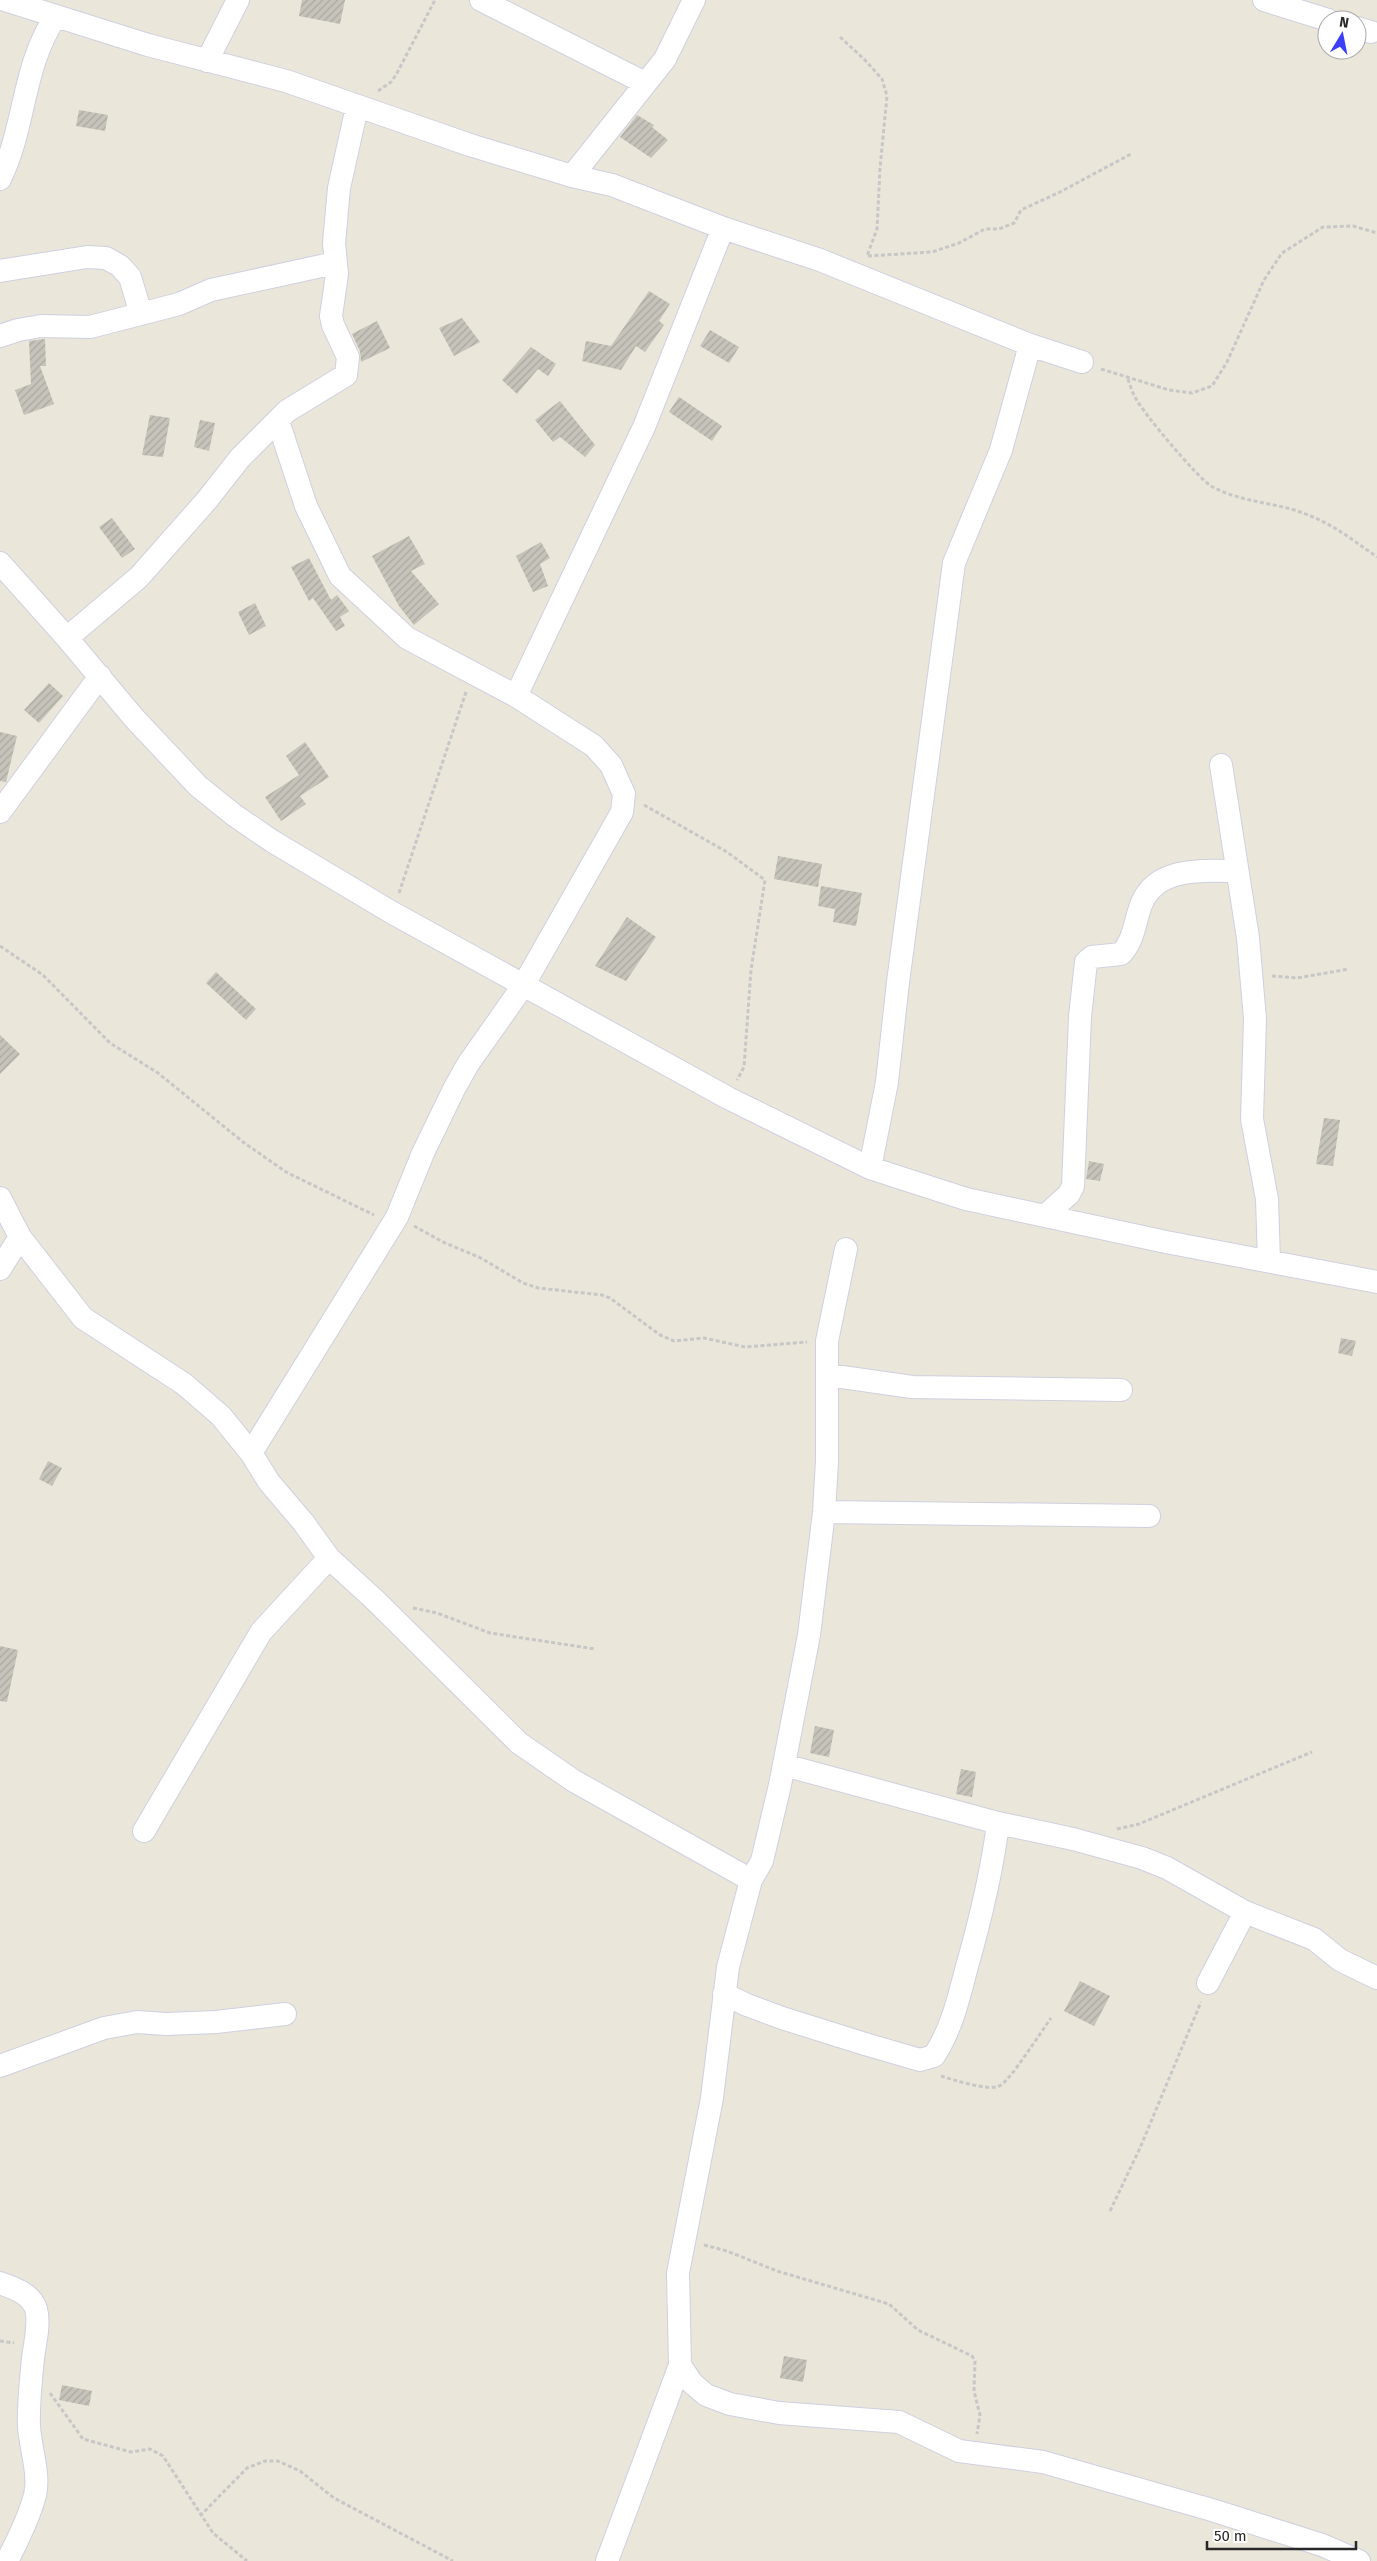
<svg xmlns="http://www.w3.org/2000/svg" width="1377" height="2561" font-family="'Fira Sans',sans-serif">
<style>
.building{fill:url(#building-hatch)}
.lines{fill:none;stroke-linecap:round;stroke-linejoin:round}
.street-casing{stroke:#cfd0e1;stroke-width:24}
.path{stroke:#c7c7c7;stroke-width:3;stroke-dasharray:4 2.5;stroke-linecap:butt}
.street{stroke:#fff;stroke-width:22}
</style>
<defs>
<pattern id="building-hatch" width="6" height="6" patternUnits="userSpaceOnUse" patternTransform="scale(1.25)"><rect width="6" height="6" fill="#c6c3ba"/><path d="M-1 1l2-2M0 6l6-6M5 7l2-2" fill="none" stroke="#aaa8a0"/></pattern>
</defs>
<rect width="100%" height="100%" fill="#ebe6da"/>
<path class="building" d="M302,0H345L340,24L299,16Z
M79,110L108,115L105,131L76,126Z
M637,115L654,125L652,127L668,140L651,158L620,137Z
M649,291L670,304L659,321L664,325L645,352L636,346L621,370L582,361L586,341L611,346Z
M462,318L480,342L454,356L439,328Z
M377,321L390,348L361,362L360,351L352,334Z
M710,330L739,347L729,363L700,346Z
M45,339L46,366H40L54,404L24,415L15,390L31,384L29,341Z
M531,347L556,364L548,376L538,369L517,394L502,380Z
M679,397L722,426L712,441L669,412Z
M560,401L595,445L585,457L560,437L553,442L535,420Z
M150,415L170,418L163,457L142,455Z
M200,420L215,423L209,451L194,447Z
M112,518L135,549L122,558L99,527Z
M409,536L425,564L411,571L439,604L414,625L399,606L372,556Z
M541,542L550,558L540,564L548,586L533,592L516,556Z
M309,558L331,600L337,595L349,611L340,617L345,626L336,631L313,598L309,601L291,567Z
M255,603L266,626L249,635L238,612Z
M49,683L63,696L39,723L24,710Z
M0,732L17,736L6,782L0,781Z
M305,742L329,777L300,796L306,804L281,821L265,797L299,775L286,756Z
M778,856L822,864L818,887L774,879Z
M821,886L862,893L856,926L833,922L835,909L818,906Z
M627,917L656,937L626,981L595,966Z
M216,972L256,1009L246,1020L206,983Z
M0,1035L20,1054L0,1074Z
M1324,1118L1340,1120L1333,1166L1316,1164Z
M1089,1161L1104,1164L1100,1181L1086,1179Z
M1341,1338L1356,1341L1352,1356L1338,1353Z
M48,1461L62,1468L52,1486L39,1479Z
M0,1646L18,1650L7,1702L0,1701Z
M815,1726L834,1730L829,1757L810,1753Z
M961,1769L976,1772L972,1797L956,1794Z
M1080,1981L1110,1996L1094,2026L1064,2011Z
M784,2356L807,2360L803,2382L780,2378Z
M62,2385L92,2391L89,2406L59,2400Z"/>
<g class="lines">
<defs>
<path id="street" d="M5,0L148,45L286,81L470,145L572,176L612,185L723,228L820,260L1030,345L1082,362
M481,0L645,83
M1264,0L1328,20
M1357,28L1371,32
M207,61L238,0
M572,176L665,59L694,0
M0,179C26,126 22,66 56,16
M0,271L87,257L106,258L120,266L130,277L141,314
M0,336L18,330L41,326L90,327L179,304L211,290L335,263
M0,563L67,638L134,718L198,786L234,815L272,841L391,912L728,1098L870,1168L966,1199L1166,1242L1377,1282
M67,638L139,577L207,500L240,458L287,411L346,375L348,357L333,325L331,316L337,274L334,243L339,188L357,107
M516,696L644,427L723,228
M1221,765L1248,938L1255,1019L1252,1119L1267,1199L1269,1261
M0,812L100,676
M870,1168L887,1082L898,982L954,563L1001,450L1030,345
M0,1198L20,1237L83,1318L184,1384L221,1416L251,1453L269,1482L303,1522L329,1558L376,1601L519,1743L574,1781L751,1880
M1046,1215L1069,1194L1073,1186L1080,1017L1086,962L1092,957L1121,954C1133,941 1134,927 1139,911C1151,866 1199,871 1237,871
M846,1249L827,1341V1461L824,1512L809,1635L780,1785L762,1861L751,1880L728,1967L712,2098L678,2273L680,2365L692,2383L706,2395L730,2404L779,2413L899,2422L959,2451L1043,2462L1212,2510L1322,2545L1359,2561
M0,1269L20,1237
M828,1375L912,1387L1121,1390
M251,1453L397,1217L423,1153L454,1089L468,1064L523,986L622,812L624,794L611,765L594,746L516,696L407,638L340,576L306,506L278,421
M824,1512L1149,1516
M784,1765L998,1823L1073,1839L1142,1858L1167,1868L1245,1912L1314,1939L1340,1960L1377,1978
M144,1831L261,1632L329,1558
M1208,1983L1245,1912
M724,1994L747,2005L782,2018L865,2044L920,2060L934,2056C951,2030 958,2001 966,1970C980,1921 992,1873 998,1823
M0,2066L104,2028L137,2022L166,2024L216,2022L285,2014
M0,2283C13,2288 31,2293 36,2309C40,2323 35,2343 33,2358C31,2381 28,2403 29,2426C30,2448 40,2473 35,2495C29,2518 18,2540 7,2561
M607,2561L680,2365"/>
</defs>
<use href="#street" class="street-casing"/>
<path class="path" d="M840,37L864,59L882,79L887,96L880,168L877,229L867,256
M378,91L391,82L396,75L435,0
M868,256L932,252L959,243L985,229H999L1014,223L1021,210L1060,192L1131,154
M1101,369L1169,390L1192,393L1212,386L1227,362L1264,280L1282,253L1323,227L1353,226L1377,233
M1128,379C1130,385 1132,392 1135,397C1142,412 1198,478 1211,486C1236,500 1265,502 1291,509C1328,520 1347,536 1377,557
M644,805L727,852L765,880L751,970L744,1067L737,1080
M399,893L466,692
M0,946L43,975L110,1043L158,1073L243,1142L286,1172L374,1215
M1272,976L1297,978L1349,969
M414,1226L443,1242L479,1257L523,1283L538,1288L602,1295L610,1298L660,1335L674,1341L704,1338L745,1347L807,1342
M413,1608L437,1613L490,1633L595,1649
M1117,1829L1139,1824L1312,1752
M941,2076C954,2080 987,2091 999,2086C1009,2083 1042,2030 1051,2018
M1110,2211L1140,2148L1201,2002
M704,2245L727,2251L777,2271L889,2304L918,2330L972,2356L975,2361L974,2391L980,2415L977,2434
M0,2341L14,2343
M50,2393L83,2439L131,2452L150,2449L163,2456L213,2533L247,2561
M200,2516L247,2468L265,2461H278L300,2471L334,2498L453,2561"/>
<use href="#street" class="street"/>
</g>
<g transform="translate(1342 35) rotate(10)"><circle r="24" fill="#ffffff" stroke="#a9a9a9"/>
<path d="M0-4L9 19L0 12L-9 19Z" fill="#3a40f8"/>
<text y="-8" font-size="14" font-weight="bold" text-anchor="middle" fill="#282828">N</text>
</g>
<path d="M1207 2541v8h149v-8" fill="none" stroke="#282828" stroke-width="2.5"/>
<text x="1214" y="2541" font-size="15" fill="#282828" stroke="#ffffff" stroke-width="4" paint-order="stroke">50 m</text>
</svg>
